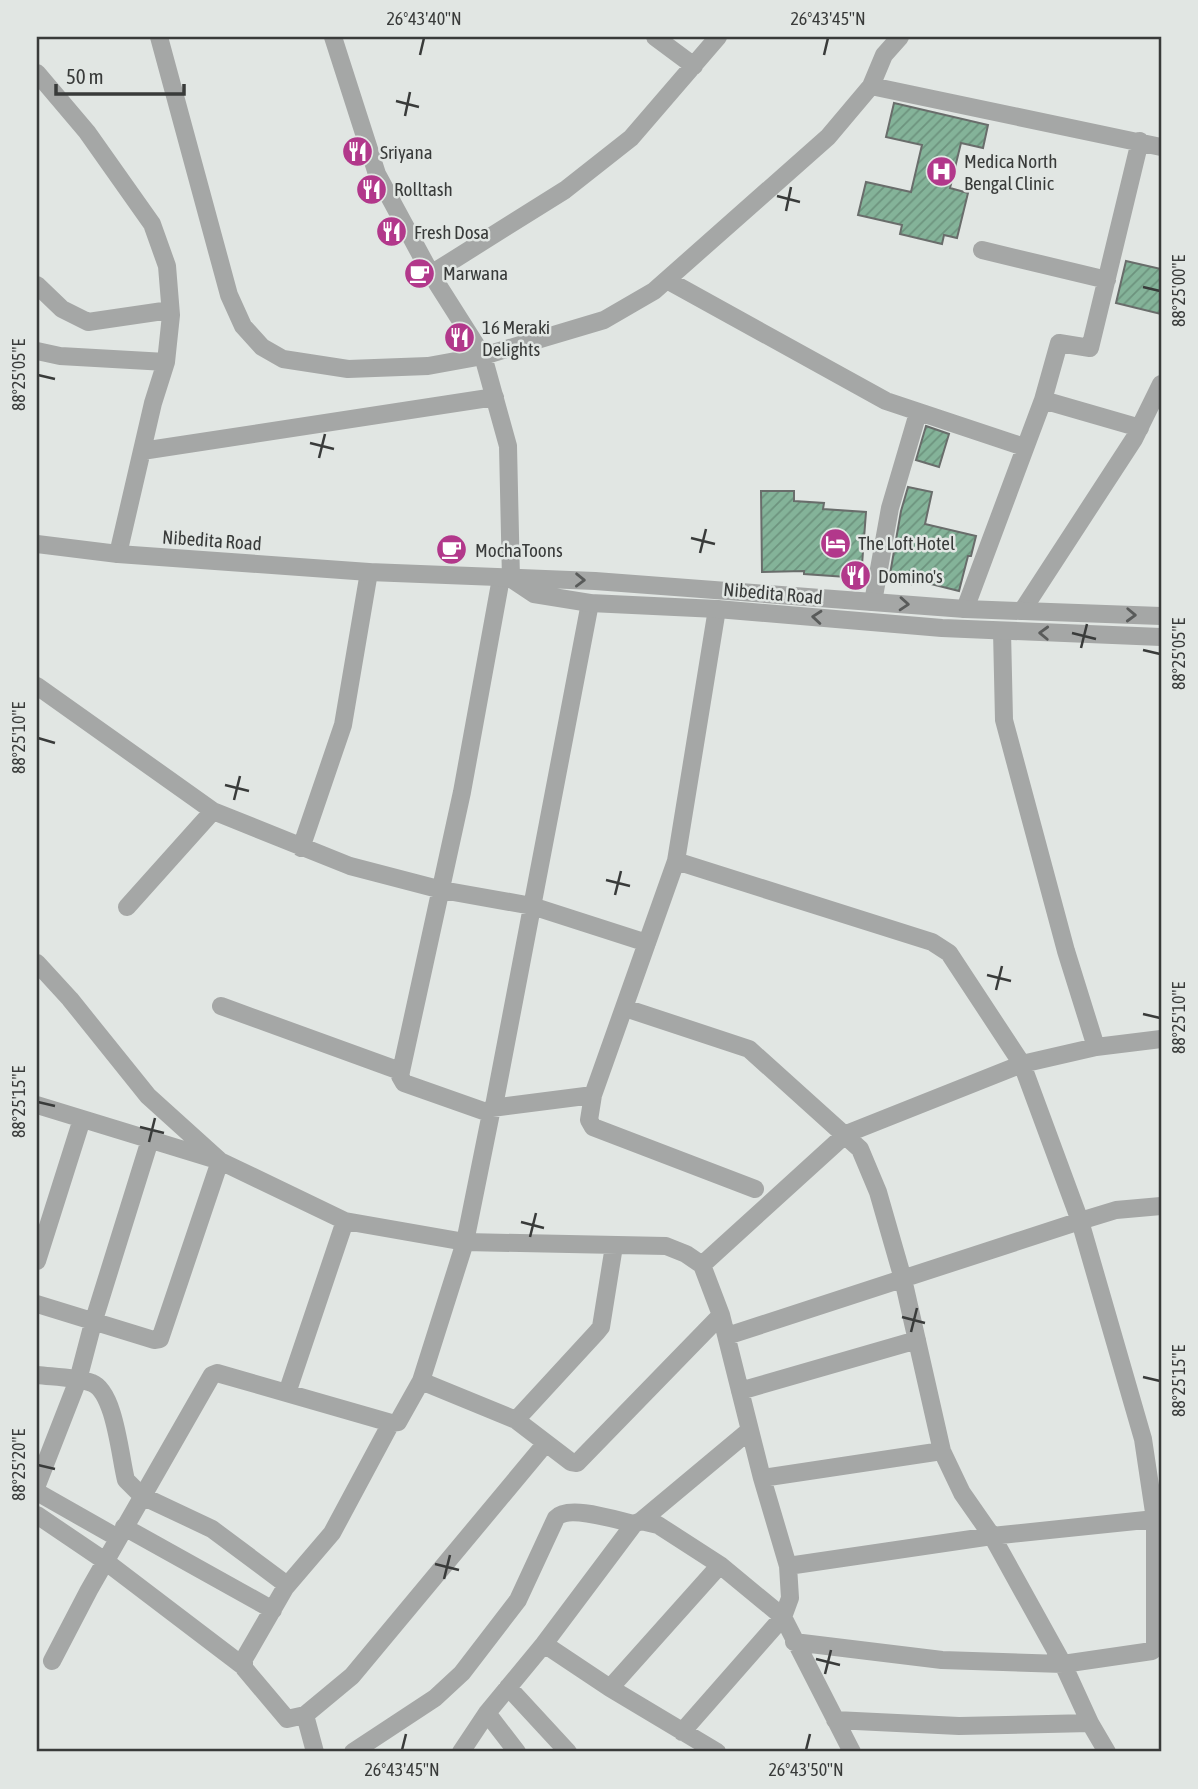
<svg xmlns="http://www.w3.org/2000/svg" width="1198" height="1789" font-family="'Asap Condensed',sans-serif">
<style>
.building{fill:url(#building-hatch);stroke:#696d6b;stroke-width:2}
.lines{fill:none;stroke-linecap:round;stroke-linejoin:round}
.minor{stroke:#a5a7a6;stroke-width:18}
.tertiary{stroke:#a5a7a6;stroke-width:18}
.oneway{stroke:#595b5a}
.ticks{fill:none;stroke:#393b3a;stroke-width:2.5}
.labels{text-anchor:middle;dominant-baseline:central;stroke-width:5;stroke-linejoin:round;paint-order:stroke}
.poi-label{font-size:19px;fill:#393b3a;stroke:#e1e6e3;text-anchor:start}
.street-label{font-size:19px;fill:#393b3a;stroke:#e1e6e3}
.neatline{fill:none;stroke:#393b3a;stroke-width:2.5}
.ticks-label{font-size:18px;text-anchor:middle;fill:#393b3a}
</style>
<defs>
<pattern id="building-hatch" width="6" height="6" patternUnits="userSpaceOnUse" patternTransform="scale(1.75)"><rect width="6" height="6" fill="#84b399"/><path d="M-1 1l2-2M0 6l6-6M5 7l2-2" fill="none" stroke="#6d937e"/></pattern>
</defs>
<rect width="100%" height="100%" fill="#e1e6e3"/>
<path class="building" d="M894,103L988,125L983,148L961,143L950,188L968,193L957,238L944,235L942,244L900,234L902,225L858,215L866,182L911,192L922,145L886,137Z
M1126,261L1161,269V314L1116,303Z
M926,426L949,434L939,467L916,460Z
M908,487L932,492L925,524L976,536L971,556H968L959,591L911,579V584L889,580L901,511Z
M761,491H794V501L824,503L823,509L866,512L861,578L804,574V571L762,572Z"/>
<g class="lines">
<path class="minor" d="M159,37L229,295L243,326L262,347L283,359L348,369L428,366L483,356L604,320L654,291L828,137L871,86L884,55L900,37
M333,37L377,174L431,274L483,356L508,446L511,579
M655,37L694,66
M37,73L87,132L152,224L167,266L171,315L166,362L153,403L118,554
M871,86L1161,147
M982,250L1107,280
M431,274L565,190L631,138L718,37
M667,280L886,401L1024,447
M37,285L62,309L88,322L170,310
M37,351L60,356L166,362
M1043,400L1140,428
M142,451L495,397
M873,602L890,508L918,413
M717,609L676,861L593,1095L589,1120L593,1127L755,1189
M965,609L1043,400L1059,343L1090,348L1140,141
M1022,611L1134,439L1161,384
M1002,631L1004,720L1066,951L1096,1047
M37,686L213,811L350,866L442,890L532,906L647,943
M301,848L343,725L369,572
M676,861L932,942L949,953L1022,1064L1080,1221L1143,1439L1155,1519V1645L1152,1651L1063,1664L942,1660L794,1642
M127,907L213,811
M37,963L70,999L148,1096L220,1161L345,1221L465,1242L666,1246L686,1254L702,1265L721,1315L762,1478L788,1566L790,1598L783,1617L852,1752
M221,1006L400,1071
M625,1008L749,1049L860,1149L878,1192L903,1279L942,1451L962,1493L992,1536L1063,1664L1090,1723L1107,1752
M37,1105L220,1161L160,1339L154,1340L37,1304
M494,1106L590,603
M489,1113L404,1083L400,1076L462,792L501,578
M37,1261L82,1119
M702,1265L846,1134L1022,1064L1096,1047L1161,1039
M727,1336L1080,1221L1116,1210L1161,1206
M37,1375C55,1377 75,1377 92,1383C115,1392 120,1457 126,1480L142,1496L212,1529L287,1585
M421,1381L516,1420L571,1462L577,1463L721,1315
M740,1391L917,1340
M287,1393L345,1221
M516,1420L597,1332L601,1327L614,1246
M391,1423L332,1533L285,1588L244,1659V1668L287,1719L305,1715L352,1676L546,1443
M762,1478L942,1451
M37,1485L78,1380L93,1323L150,1140
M37,1492L118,1538
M37,1515L105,1561L243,1666
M641,1521L750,1430
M124,1527L273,1610
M788,1566L992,1536L1155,1519
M544,1644L610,1688L717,1752
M52,1661L89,1590L212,1375L217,1373L391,1423L398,1422L421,1381L465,1242L492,1108L593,1095
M508,1687L568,1752
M610,1688L720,1565
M487,1713L517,1752
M305,1715L315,1752
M835,1720L959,1726L1090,1723
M353,1752L435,1698L462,1673L518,1600L556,1518C568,1504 616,1520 634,1524
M461,1752L487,1713L544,1644L634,1524L641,1521L658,1525L720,1565L783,1617L682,1732"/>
<path class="tertiary" d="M37,544L118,554L369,572L595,581L965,609L1161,616
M513,580L534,594L590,603L717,609L942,628L1161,637"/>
</g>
<defs><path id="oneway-chevron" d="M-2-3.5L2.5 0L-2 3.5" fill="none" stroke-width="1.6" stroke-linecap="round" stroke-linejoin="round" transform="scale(1.75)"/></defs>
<g class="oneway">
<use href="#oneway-chevron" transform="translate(580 580) rotate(1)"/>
<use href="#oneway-chevron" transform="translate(904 604) rotate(4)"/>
<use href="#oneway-chevron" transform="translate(1131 615) rotate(2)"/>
<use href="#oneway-chevron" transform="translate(817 617) rotate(-175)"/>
<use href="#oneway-chevron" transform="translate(1044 633) rotate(-178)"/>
</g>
<path class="ticks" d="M420,55L424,38M824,55L828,38M396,101L419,107M405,116L410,92M777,196L800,202M786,211L791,187M1143,287L1160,291M38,375L55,379M310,443L334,449M319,458L325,434M691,538L715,544M700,553L706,529M1072,633L1096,639M1081,648L1087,624M1143,650L1160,654M38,738L55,743M225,785L249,791M234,800L240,776M606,880L630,886M615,895L621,871M987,975L1011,981M996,990L1002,966M1143,1014L1160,1018M38,1102L55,1106M140,1127L164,1133M149,1142L155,1118M521,1222L544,1228M530,1237L536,1213M902,1317L925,1323M911,1332L917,1308M1143,1377L1160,1381M38,1465L55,1469M435,1564L459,1570M444,1579L450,1555M816,1659L840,1665M825,1674L831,1650M402,1750L406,1734M806,1750L810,1734"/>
<defs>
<symbol id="restaurant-disc" viewBox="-11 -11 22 22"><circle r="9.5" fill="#b2388b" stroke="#e1e6e3"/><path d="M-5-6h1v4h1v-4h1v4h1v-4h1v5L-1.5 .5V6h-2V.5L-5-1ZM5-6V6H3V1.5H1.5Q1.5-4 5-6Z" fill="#fff"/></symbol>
<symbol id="hospital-disc" viewBox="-11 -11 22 22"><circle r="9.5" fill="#b2388b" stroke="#e1e6e3"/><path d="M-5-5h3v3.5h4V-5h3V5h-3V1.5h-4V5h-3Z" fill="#fff"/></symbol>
<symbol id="cafe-disc" viewBox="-11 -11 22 22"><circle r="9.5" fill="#b2388b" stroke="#e1e6e3"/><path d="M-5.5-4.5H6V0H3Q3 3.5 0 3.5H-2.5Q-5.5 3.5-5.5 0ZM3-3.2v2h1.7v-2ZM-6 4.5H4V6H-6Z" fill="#fff"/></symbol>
<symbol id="hotel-disc" viewBox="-11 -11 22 22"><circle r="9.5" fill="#b2388b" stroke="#e1e6e3"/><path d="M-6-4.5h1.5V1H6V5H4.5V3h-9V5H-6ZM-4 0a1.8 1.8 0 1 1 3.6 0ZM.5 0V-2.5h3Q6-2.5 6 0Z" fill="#fff"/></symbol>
</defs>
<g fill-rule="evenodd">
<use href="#restaurant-disc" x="340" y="134" width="35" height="35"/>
<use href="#hospital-disc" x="924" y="154" width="35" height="35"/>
<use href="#restaurant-disc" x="354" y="172" width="35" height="35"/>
<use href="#restaurant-disc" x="374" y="214" width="35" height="35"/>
<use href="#cafe-disc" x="402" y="256" width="35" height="35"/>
<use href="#restaurant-disc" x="442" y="320" width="35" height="35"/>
<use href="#hotel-disc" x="818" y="526" width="35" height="35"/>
<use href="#cafe-disc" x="434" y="532" width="35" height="35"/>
<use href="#restaurant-disc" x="838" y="558" width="35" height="35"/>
</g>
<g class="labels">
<g class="poi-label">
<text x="380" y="152">Sriyana</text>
<text x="964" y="161">Medica North<tspan x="964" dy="22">Bengal Clinic</tspan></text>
<text x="394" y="189">Rolltash</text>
<text x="414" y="232">Fresh Dosa</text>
<text x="443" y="273">Marwana</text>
<text x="482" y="327">16 Meraki<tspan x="482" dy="22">Delights</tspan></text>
<text x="858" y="543">The Loft Hotel</text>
<text x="475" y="550">MochaToons</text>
<text x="878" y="576">Domino's</text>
</g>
<g class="street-label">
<text transform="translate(212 540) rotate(4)">Nibedita Road</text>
<text transform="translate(773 593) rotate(5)">Nibedita Road</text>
</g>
</g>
<rect width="1198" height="1789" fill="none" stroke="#e1e6e3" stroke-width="77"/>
<path d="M56 84v10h128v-10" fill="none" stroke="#393b3a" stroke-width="3.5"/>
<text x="66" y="84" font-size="21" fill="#393b3a" stroke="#e1e6e3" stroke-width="5" paint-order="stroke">50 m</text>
<rect x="38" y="38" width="1122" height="1712" class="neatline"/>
<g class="ticks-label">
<text x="424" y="25">26°43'40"N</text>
<text x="828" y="25">26°43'45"N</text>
<text transform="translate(1179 291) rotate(-90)" y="6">88°25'00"E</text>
<text transform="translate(19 375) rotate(-90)" y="6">88°25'05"E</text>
<text transform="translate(1179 654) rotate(-90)" y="6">88°25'05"E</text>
<text transform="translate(19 738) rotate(-90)" y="6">88°25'10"E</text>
<text transform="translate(1179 1018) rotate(-90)" y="6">88°25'10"E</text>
<text transform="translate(19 1102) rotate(-90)" y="6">88°25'15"E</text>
<text transform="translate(1179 1381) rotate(-90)" y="6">88°25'15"E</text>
<text transform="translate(19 1465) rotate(-90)" y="6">88°25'20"E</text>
<text x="402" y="1776">26°43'45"N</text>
<text x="806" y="1776">26°43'50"N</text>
</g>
</svg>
